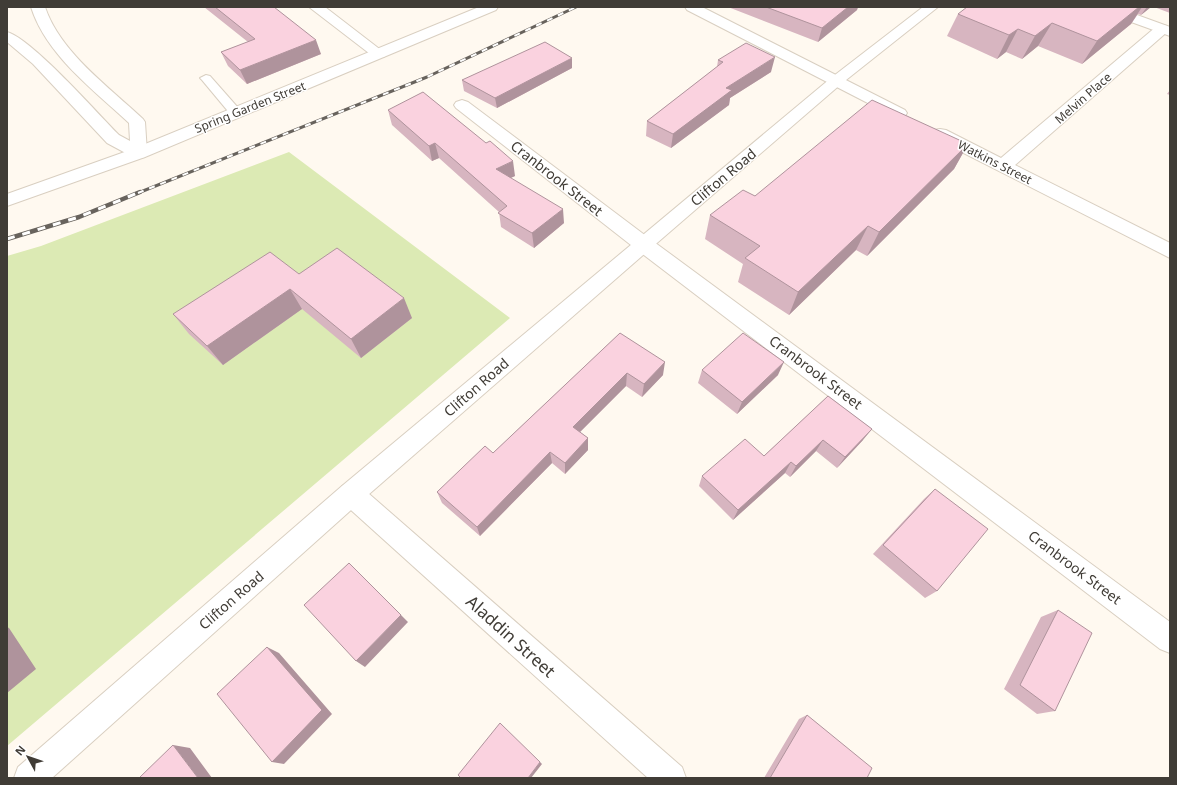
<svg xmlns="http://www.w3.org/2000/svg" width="1177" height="785" font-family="'Noto Sans',sans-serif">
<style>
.green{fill:#dceab4}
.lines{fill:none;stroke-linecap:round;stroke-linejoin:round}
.lane-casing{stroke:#d9cfc1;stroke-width:2}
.street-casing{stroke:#d9cfc1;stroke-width:2}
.secondary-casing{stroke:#d9cfc1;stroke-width:2}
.highway-casing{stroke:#d9cfc1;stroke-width:2}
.lane{fill:#fff;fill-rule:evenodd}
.street{fill:#fff;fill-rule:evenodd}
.secondary{fill:#fff;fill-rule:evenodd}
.highway{fill:#fff;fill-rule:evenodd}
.rail-far1-casing{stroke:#68635d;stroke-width:3}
.rail-casing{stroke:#68635d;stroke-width:4.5}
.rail-far1{stroke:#fff;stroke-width:2;stroke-dasharray:6;stroke-linecap:butt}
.rail{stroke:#fff;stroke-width:3;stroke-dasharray:8;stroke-linecap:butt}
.wall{fill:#d7b5c0}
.shaded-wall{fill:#af939c}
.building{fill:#fad2df;stroke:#af939c}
.labels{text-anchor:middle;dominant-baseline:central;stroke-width:3;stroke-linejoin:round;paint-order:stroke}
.far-street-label{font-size:12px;fill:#403c36;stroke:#fff}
.street-label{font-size:14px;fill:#403c36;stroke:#fff}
.near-street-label{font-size:17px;fill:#403c36;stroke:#fff}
</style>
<rect width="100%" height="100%" fill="#fff9f0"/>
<path class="green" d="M289,152L510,318L7,746V256L41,246Z"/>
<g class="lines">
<defs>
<path id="lane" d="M206,75L210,76L240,110L242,113L240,116H232L202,80L200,78Z"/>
<path id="street" d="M309,7H325L386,54L384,57H374Z
M685,7H702L905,110L907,113L905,116H893L687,10Z
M1162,25L1167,26L1169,29L1167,32L1015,165L1170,243V258L934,138L932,134L934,130L940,129L946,130L1001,158L1157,26Z
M462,100L468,102L650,239L1170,622V653L1160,649L636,249L456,108L454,105L456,102Z
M351,483L360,486L682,767L686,778H648L342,502L339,494L342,486Z"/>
<path id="secondary" d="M479,7H498L496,10L145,157L7,206V194L133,149Z
M923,7H938L841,84L650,249L360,502L52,778H14L18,767L342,486L831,78Z
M1096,7H1115L1170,27V36L1098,10Z"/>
<path id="highway" d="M31,7H45C60,52 109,87 143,119L145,122L147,153L145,157L139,158L133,157L107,143L33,64L7,42V32C31,38 98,114 119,135L130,141L129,123C94,90 46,55 31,7Z"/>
</defs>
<use href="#lane" class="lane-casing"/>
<use href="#street" class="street-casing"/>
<use href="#secondary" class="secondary-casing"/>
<use href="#highway" class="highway-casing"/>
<use href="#lane" class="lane"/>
<use href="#street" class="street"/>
<use href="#secondary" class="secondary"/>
<use href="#highway" class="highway"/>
<defs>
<path id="rail-far1" d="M138,193L427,77L576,7"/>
<path id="rail" d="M7,239L79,217L140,192"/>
</defs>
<use href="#rail-far1" class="rail-far1-casing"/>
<use href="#rail" class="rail-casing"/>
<use href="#rail-far1" class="rail-far1"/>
<use href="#rail" class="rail"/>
</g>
<path class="wall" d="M204,7H274L321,54L247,84L228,66L221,52L248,42Z
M728,7H858L857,10L818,42Z
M967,7H1151L1141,15L1138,14L1131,24L1082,64L1038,46L1022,59L1006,52L997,59L947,36L958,14Z
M1154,7H1170V13Z
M718,60L771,72L730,98L729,105L671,148L646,136L647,121L717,67Z
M572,68L497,108L464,91L462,80Z
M1170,90V95L1167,94Z
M388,110L515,176L510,178L564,223L534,248L501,227L499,212L439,158L432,161L392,125Z
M968,144L954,169L867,256L856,250L789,315L738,282L743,264L705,239L710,215L755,196Z
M299,274L412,318L361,358L302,309L223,365L189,334L173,314Z
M620,333L663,375L642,397L626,386L580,432L588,438V450L565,474L552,463L480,536L442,503L437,492L493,453Z
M702,370L778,375L737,414L698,383Z
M828,396L863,440L837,468L816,451L790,477L785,473L733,520L699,486L702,476L764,456Z
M935,489L937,591L925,598L873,554L924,499Z
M1058,610L1055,711L1037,714L1004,689L1041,617Z
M807,715L867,778H764L799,719Z"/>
<path class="shaded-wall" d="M848,7H858L857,10L818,42L822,28Z
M1139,7H1142L1131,24L1082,64L1097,41Z
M1147,7H1151L1141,15Z
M1052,23L1038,46L1022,59L1035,36Z
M1018,29L1006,52L997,59L1009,35Z
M316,40L321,54L247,84L240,70Z
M775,57L771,72L730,98L729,105L671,148L673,134L726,88Z
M572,58V68L497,108L495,98Z
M435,143L439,158L432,161L429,146Z
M968,144L954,169L867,256L879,232Z
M513,161L515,176L498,184L496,169Z
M563,209L564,223L534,248L532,233Z
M868,226L856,250L789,315L798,292Z
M290,289L302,309L223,365L207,346Z
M404,298L412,318L361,358L351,339Z
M665,362L663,375L642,397L644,384Z
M784,362L778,375L737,414L742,402Z
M627,373L626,386L573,439V427Z
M872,429L863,440L837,468L845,457Z
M588,438V450L565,474V463Z
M823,440L816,451L790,477L796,466Z
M550,452L552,463L480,536L477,527Z
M791,462L785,473L733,520L738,510Z
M401,615L408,622L365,667L356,661Z
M7,627L9,628L36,669L7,693Z
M267,647L279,653L332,714L284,764L272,762Z
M173,745L190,748L212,778H198Z
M540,762L542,764L531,778H528Z"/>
<path class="building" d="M215,7H274L316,40L240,70L221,52L255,39Z
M766,7H848L822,28Z
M967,7H1139L1097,41L1052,23L1035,36L1018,29L1009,35L958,14Z
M545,42L572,58L495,98L462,80Z
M746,43L775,57L726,88L732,90L673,134L647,121L723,62L718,60Z
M423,92L486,143L490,141L513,161L496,169L563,209L532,233L498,213L507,206L435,143L429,146L388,110Z
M872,100L968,144L879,232L868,226L798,292L745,258L760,246L710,215L743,190L755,196Z
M337,248L404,298L351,339L290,289L207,346L173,314L270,252L299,274Z
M620,333L665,362L644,384L627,373L573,427L588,438L565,463L550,452L477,527L437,492L485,446L493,453Z
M743,333L784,362L742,402L702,370Z
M828,396L872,429L845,457L823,440L796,466L791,462L738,510L702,476L745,439L764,456Z
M935,489L988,529L937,591L883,545Z
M349,563L401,615L356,661L304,605Z
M1058,610L1092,633L1055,711L1020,685Z
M267,647L322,710L272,762L217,694Z
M807,715L872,768L867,778H770Z
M500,723L540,762L528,778H461L458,775Z
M173,745L198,778H139Z"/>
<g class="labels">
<g class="far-street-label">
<text transform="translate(1083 98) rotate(-41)">Melvin Place</text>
<text transform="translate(250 107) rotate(-22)">Spring Garden Street</text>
<text transform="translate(995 162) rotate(27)">Watkins Street</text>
</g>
<g class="street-label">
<text transform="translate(723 177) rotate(-40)">Clifton Road</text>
<text transform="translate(557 178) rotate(38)">Cranbrook Street</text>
<text transform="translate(816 372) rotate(37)">Cranbrook Street</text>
<text transform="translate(476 387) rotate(-41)">Clifton Road</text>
<text transform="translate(1075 567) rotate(37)">Cranbrook Street</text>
<text transform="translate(231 600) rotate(-41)">Clifton Road</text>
</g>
<g class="near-street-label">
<text transform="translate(511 636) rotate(42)">Aladdin Street</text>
</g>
</g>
<rect width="1177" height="785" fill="none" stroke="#403c36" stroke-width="16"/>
<g transform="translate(28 757) rotate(310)" stroke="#ffffff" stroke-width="3" paint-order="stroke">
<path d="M0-3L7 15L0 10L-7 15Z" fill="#403c36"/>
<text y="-6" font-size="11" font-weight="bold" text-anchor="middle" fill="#403c36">N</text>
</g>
</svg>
